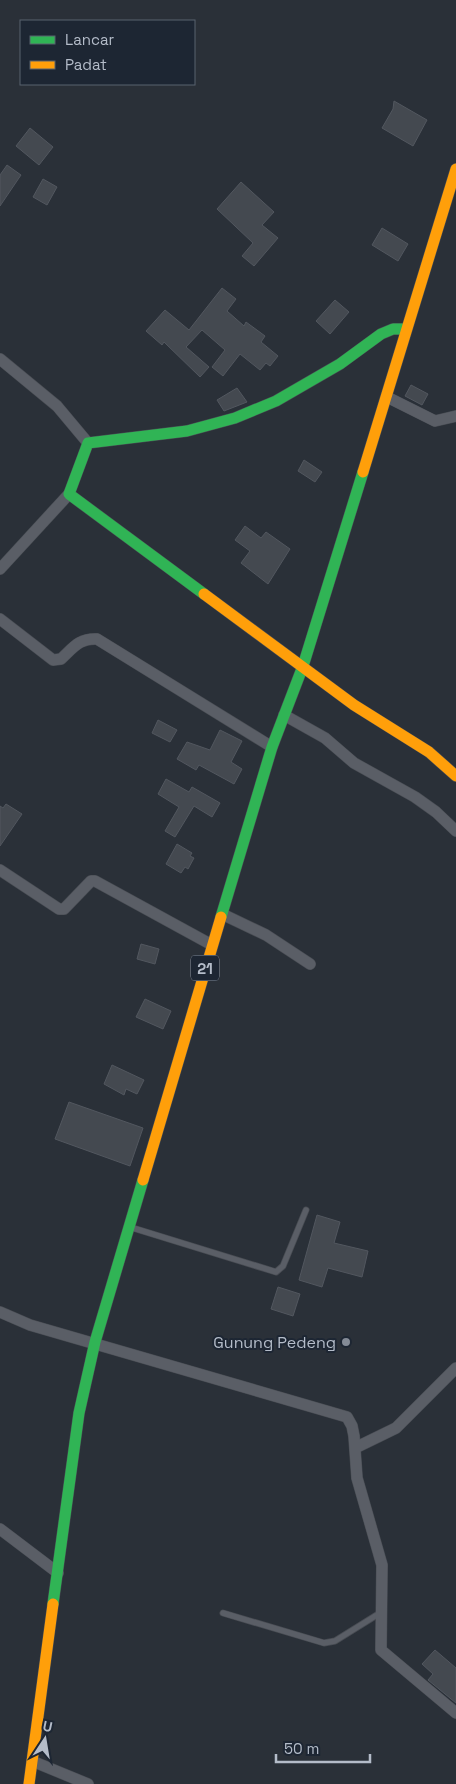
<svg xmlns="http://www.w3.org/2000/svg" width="456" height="1784" font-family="'Space Grotesk',sans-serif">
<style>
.building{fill:#444950;stroke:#52575f}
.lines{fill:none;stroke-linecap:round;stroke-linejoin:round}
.lane-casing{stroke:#484c53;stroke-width:7}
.street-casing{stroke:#484c53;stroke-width:12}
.fast-casing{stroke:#484c53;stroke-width:12}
.slow-casing{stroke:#484c53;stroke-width:12}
.lane{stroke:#5a5e66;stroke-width:5.5}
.street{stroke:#5a5e66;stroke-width:11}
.fast{stroke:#30b455;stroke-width:11}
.slow{stroke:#ff9f0a;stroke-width:11}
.poi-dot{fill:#848b96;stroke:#1d2633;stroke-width:2}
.labels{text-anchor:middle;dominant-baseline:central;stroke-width:4;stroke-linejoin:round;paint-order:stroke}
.shield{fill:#1d2633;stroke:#878f9c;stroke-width:1}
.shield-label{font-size:15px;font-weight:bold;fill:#b4bcc9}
.poi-label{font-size:16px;fill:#b4bcc9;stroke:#1d2633;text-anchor:end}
</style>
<rect width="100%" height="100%" fill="#2a3038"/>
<path class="building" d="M394,101L427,120L413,146L382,128L393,109Z
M30,128L53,147L39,165L16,146Z
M7,165L21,175L0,206V175Z
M43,179L57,187L47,205L33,197Z
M241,182L274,212L262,225L278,238L254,266L242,256L253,243L217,209Z
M382,228L408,244L398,261L372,245Z
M222,288L236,299L227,311L244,326L246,322L261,333L265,336L261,342L278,356L270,366L266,363L260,370L240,354L223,376L212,367L225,350L202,330L186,347L209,367L200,377L164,342L162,345L146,331L165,310L189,330Z
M335,300L349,312L330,334L316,321Z
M411,385L428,394L422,405L405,396Z
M237,388L247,402L224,411L217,400Z
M304,460L322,472L315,482L298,471Z
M245,526L261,538L266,532L290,549L268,584L241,563L250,551L235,540Z
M158,720L177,730L170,742L152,733Z
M220,730L242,741L231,762L242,769L234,784L199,765L196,770L177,759L187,742L210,750Z
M166,779L189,792L192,787L220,803L212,817L194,806L175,837L165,831L179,807L158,794Z
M6,804L22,814L0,846V806L3,808Z
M177,844L192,853L190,856L194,858L188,869L185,867L181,873L166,864Z
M141,944L159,949L155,964L137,959Z
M145,999L171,1011L163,1029L136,1017Z
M112,1065L144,1080L137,1094L126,1089L124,1095L104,1084Z
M69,1102L143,1128L130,1166L55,1139Z
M317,1215L340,1222L334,1243L368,1251L362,1277L328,1268L322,1287L299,1280Z
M278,1287L300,1294L293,1316L271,1309Z
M435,1650L456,1668V1703L428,1680L433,1674L422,1664Z"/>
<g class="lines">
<defs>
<path id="lane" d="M133,1228L276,1272L283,1266L306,1210
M223,1613L324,1643L335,1641L380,1613"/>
<path id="street" d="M0,359L57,406L88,443
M387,397L435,421L456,416
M0,569L69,494
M0,619L53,660L61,659C73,648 79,638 97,639L272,747
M284,715L325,738L354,763L415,797L436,812L456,831
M0,870L59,909H64L91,881H95L212,945
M222,914L266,935L310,964
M0,1312L30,1325L347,1417L352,1426L354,1436L357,1478L382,1565L381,1650L456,1713
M355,1448L396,1428L456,1368
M0,1529L58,1573
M32,1761L88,1784"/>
<path id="fast" d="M204,594L69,494L88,443L187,431L235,418L276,401L340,364L381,334L393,329H406
M221,917L272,747L303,666L363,472
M53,1604L79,1413L95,1342L143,1180"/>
<path id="slow" d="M363,472L456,169
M204,594L354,705L429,752L456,776
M143,1180L221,917
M29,1784L53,1604"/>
</defs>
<use href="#lane" class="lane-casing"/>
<use href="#street" class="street-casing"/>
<use href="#fast" class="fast-casing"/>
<use href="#slow" class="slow-casing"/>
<use href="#lane" class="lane"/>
<use href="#street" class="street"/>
<use href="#fast" class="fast"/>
<use href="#slow" class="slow"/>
</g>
<circle class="poi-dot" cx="346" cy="1342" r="5"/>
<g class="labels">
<rect class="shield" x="191" y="955.5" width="28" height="25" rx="4"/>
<g class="shield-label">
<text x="205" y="968">21</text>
</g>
<g class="poi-label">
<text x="336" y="1342">Gunung Pedeng</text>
</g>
</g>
<rect x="20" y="20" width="175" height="65" fill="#1d2633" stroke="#59626f"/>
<rect x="30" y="36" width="25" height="8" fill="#30b455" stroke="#59626f"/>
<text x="65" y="45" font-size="15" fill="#b4bcc9">Lancar</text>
<rect x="30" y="61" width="25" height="8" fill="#ff9f0a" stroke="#59626f"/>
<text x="65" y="70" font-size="15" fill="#b4bcc9">Padat</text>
<g transform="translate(45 1739) rotate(12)" stroke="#1d2633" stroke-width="4" paint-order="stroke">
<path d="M0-4L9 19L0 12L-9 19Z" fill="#b4bcc9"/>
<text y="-8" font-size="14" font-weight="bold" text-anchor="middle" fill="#b4bcc9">U</text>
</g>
<path d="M276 1754v8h94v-8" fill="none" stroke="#b4bcc9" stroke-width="2.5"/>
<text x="284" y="1754" font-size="15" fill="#b4bcc9" stroke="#1d2633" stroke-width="4" paint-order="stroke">50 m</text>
</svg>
